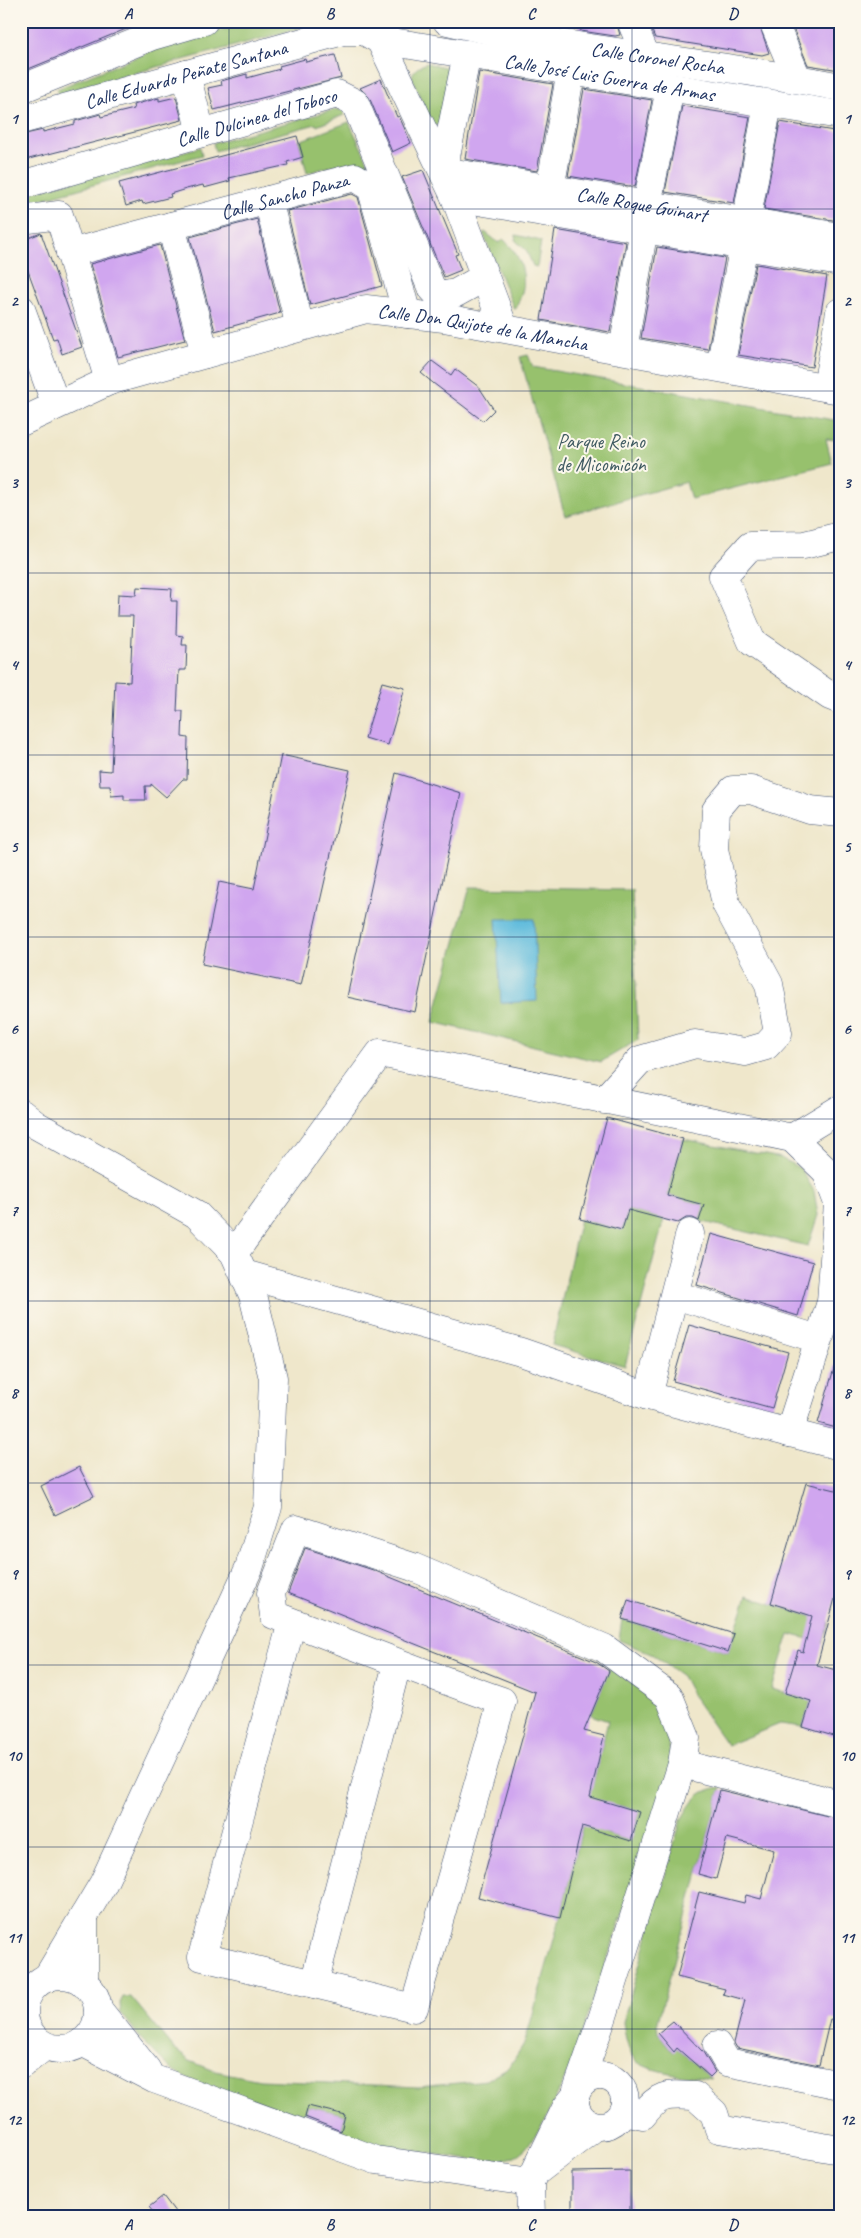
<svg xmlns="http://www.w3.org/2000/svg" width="861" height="2238" font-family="Caveat,sans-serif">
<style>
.green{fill:#97c16d;stroke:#597866;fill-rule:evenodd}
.water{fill:#5ebbdc;stroke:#3c759d}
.building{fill:#d0a6ef}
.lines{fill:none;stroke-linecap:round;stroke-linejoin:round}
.minor-casing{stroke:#3b4b6e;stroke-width:29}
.minor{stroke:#fff;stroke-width:28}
.grid{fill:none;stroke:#1b2f5e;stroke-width:1;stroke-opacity:0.55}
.labels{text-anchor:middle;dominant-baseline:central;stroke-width:4;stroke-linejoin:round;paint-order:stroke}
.street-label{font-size:20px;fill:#1b2f5e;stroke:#fbf7ec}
.park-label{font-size:20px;fill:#405b62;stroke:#fbf7ec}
.neatline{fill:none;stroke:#1b2f5e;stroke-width:2}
.grid-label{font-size:16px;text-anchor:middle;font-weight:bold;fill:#1b2f5e}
</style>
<rect width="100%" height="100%" fill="#fbf7ec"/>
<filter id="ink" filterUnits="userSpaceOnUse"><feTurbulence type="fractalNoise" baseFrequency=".02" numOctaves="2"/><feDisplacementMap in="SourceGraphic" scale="10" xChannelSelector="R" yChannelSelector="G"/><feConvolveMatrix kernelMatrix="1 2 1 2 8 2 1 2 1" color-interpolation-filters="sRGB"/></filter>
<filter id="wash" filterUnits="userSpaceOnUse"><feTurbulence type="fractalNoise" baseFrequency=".0096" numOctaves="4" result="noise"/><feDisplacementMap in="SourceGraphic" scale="20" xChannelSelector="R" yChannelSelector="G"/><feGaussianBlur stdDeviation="1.12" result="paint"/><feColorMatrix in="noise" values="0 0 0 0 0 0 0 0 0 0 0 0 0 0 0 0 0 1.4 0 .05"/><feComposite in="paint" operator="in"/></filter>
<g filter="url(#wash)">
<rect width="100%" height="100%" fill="#efe7cb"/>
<path class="green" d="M282,21H326L58,94L57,89L156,49L225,29Z
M427,63L454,69L439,125L432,126L412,77C412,70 421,65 427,63Z
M337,109L344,111V115L317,126L316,124L215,151L213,143Z
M349,122L371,168C351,158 327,168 307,173L299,141Z
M200,147L202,155L21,205V195Z
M485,232L499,243L503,239C524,257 531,286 514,309L483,233Z
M516,235L541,241L537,267L533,266L526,250L515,240Z
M528,355L533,367L840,421V440L826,439L832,463L691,499L686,482L565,516L520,357Z
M470,887L632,890L638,1040L601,1062L433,1022Z
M683,1139L781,1158L801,1169L814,1191L818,1215L808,1246L699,1221L703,1205L667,1195Z
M628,1210L664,1219L625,1366L552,1345L580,1219L622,1230Z
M747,1596L829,1622L823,1643L789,1634L772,1689L811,1701L803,1727L780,1724L727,1745L694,1698L682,1676L653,1655L619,1640L622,1619L728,1652Z
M610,1667C634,1684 657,1700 666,1729C670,1742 670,1758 671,1772L570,2068L543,2124L526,2148L515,2157L501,2160L463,2159L335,2137L214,2093L174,2072L142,2040L121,2013L120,2003L123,1997H131L174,2049L190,2061L215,2071L260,2080L419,2087L487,2080L510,2066L525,2042L560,1918L608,1721L591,1715ZM617,1805L640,1812L631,1841L607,1834ZM308,2106L345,2115L341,2132L304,2123Z
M721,1787L657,2025L658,2033L673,2052L677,2048L712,2079C693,2076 648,2073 635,2060C627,2051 625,2034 623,2022L681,1820C692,1801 698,1790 721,1787Z"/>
<path class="water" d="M496,919H534L537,1001L501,1003Z"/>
<g id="blocks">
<path class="building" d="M21,21H143V22L21,72Z
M577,21H616L620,35L615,36L581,31Z
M648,21H758L769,53L762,55L655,38Z
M790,21H840V70L808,65Z
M335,55L341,78L214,110L208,88L222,85L221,81L247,74V78L280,69L279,66L305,59L306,62Z
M479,72L553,84L537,171L465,159Z
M381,79L397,117L399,116L411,143L392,152L369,97L360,88Z
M584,89L652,100L635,187L568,176Z
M176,97L182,120L21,161V135L43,130V132L75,124V121L97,115L100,114L101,117L134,109L133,105L159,98V101Z
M682,106L750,117L734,203L665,192Z
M780,122L840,132L839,221L764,209Z
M297,136L303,157L287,162L288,165L229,178L230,181L204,188L203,185L186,189L170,194L171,197L143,204L142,201L126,206L119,183Z
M423,170L458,254L455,255L461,270L444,277L402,177Z
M352,194L358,197L382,286L310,305L287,211Z
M257,219L280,313L215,331L190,237Z
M555,230L626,242L610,332L541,320Z
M41,233L82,347L62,354L57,338L53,339L23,257L26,256L21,241Z
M160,245L185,340L118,357L90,264Z
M657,247L725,258L708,349L641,338Z
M756,264L827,276L812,367L738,355Z
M432,361L451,375L455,369L479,387L494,410L483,421L433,383L421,373Z
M137,587L172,589L171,601H177L176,635L183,636L182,645H187L186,670H179L177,711H183L182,737L188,738L187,779H183L166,797L151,784V786H145L146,800H124V795L111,796L110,786H100L99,770L111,771L115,681L130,682L133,616H117L118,594L136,595Z
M382,682L405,688L388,745L365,738Z
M281,755L350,770L301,985L202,964L219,882L254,889Z
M396,773L461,793L415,1012L347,997Z
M607,1118L683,1139L667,1195L704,1205L699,1221L693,1218H686L678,1223L628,1210L622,1230L580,1219Z
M711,1234L813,1262L798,1316L697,1285Z
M689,1325L788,1352L772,1408L673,1381Z
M835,1365H840V1429L818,1423Z
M79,1467L94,1496L55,1515L41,1486Z
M806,1483L840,1491V1580L817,1665L840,1671V1738L803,1727L811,1701L785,1693L798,1650L803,1652L812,1616L771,1603Z
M305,1548L373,1570L596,1662L609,1671L584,1731L604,1736L590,1797L640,1812L631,1841L582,1826L560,1918L478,1897L535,1692L288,1593Z
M628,1600L734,1634L728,1652L622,1619Z
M720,1790L840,1819V2021L830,2019L819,2065L737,2048L734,2043L745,2000L723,1994L725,1989L677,1977L699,1892L744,1903L746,1895L761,1899L774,1850L727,1838L716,1879L698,1874Z
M673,2021L703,2052L715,2072L710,2077L677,2048L674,2052L658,2033Z
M308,2106L345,2115L341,2131L305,2117Z
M630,2171V2217H572V2172Z
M163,2196L179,2217H157L149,2207Z"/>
</g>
</g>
<g filter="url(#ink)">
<use href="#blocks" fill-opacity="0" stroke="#3b4b6e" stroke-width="1"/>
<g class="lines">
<defs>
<g id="minor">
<path id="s1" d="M447,21C576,52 709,61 840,87"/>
<path d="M631,21L645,54"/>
<path d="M773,21L797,78"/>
<path d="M374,27L455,197L504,328"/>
<path id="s2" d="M467,54L443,171L840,237"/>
<path d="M186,74L201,133"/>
<path d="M21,89L152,36L204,21"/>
<path id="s3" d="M21,120L343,31H364L380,40L840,115"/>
<path id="s4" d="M21,185L337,94L355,103L431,287L439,296L456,293L485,277"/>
<path d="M550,189L571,71"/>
<path d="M455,197L840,262"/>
<path d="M268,200L300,327"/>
<path d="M647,205L670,88"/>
<path d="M21,220L59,215L109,381"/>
<path d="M746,222L768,104"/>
<path d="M171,226L205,354"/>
<path id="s5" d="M70,253L355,177L371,187L407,314"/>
<path d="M21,309L56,405"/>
<path d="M623,350L644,228"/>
<path d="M720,367L744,245"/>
<path d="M827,387L840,312"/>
<path id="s6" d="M21,422L109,381L366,309L444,318L840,390"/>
<path d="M840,536L804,545L750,546L723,576L752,642L830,696L840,700"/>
<path d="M604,1100L640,1060L695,1044L745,1052L766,1046L778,1033L769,984L726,904L714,849L716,810L733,790H751L810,810L840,813"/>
<path d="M21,1113L36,1125L196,1214L234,1253L253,1295L273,1378L268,1507L249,1568L103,1884L47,1978"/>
<path d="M792,1138L840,1109"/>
<path d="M234,1253L380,1053L792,1138L826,1171L838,1203L831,1302L789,1433"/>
<path d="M244,1274L521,1352L648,1396L840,1446"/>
<path d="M675,1295L818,1339"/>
<path d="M648,1396L690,1233"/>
<path d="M292,1622L202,1957L414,2008L502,1701C425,1674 350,1644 274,1615L271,1593L296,1529L413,1567L604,1648L669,1696L686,1738L682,1764L603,2016L577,2090"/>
<path d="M682,1764L840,1804"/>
<path d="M84,1916V1984"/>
<circle cx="61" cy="2012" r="37"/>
<path d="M314,1984L397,1664"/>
<path d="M98,2009L147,2070"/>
<path d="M82,2042L154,2079L376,2160L530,2182"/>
<path d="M717,2045L727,2062L840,2085"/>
<path d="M21,2065L45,2046"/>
<circle cx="600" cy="2101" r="25"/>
<path d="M623,2111L643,2115C660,2092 669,2095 695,2096L714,2113L719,2129L840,2150"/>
<path d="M537,2171L596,2126"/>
<path d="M531,2217L530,2182L566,2108L574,2098"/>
</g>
</defs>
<use href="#minor" class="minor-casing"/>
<use href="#minor" class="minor"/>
</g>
</g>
<path class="grid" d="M229,21V2217M430,21V2217M632,21V2217M21,209H840M21,391H840M21,573H840M21,755H840M21,937H840M21,1119H840M21,1301H840M21,1483H840M21,1665H840M21,1847H840M21,2029H840"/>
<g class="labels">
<g class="street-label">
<text stroke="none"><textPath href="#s1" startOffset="214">Calle Coronel Rocha</textPath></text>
<text stroke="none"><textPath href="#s3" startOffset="171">Calle Eduardo Peñate Santana</textPath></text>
<text stroke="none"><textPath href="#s3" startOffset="606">Calle José Luis Guerra de Armas</textPath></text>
<text stroke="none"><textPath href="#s4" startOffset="245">Calle Dulcinea del Toboso</textPath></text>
<text stroke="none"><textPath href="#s5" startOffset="222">Calle Sancho Panza</textPath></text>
<text stroke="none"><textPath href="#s2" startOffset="321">Calle Roque Guinart</textPath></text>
<text stroke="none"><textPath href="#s6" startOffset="482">Calle Don Quijote de la Mancha</textPath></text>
</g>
<g class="park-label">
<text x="601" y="441">Parque Reino<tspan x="601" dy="23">de Micomicón</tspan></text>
</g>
</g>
<rect width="861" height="2238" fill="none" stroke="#fbf7ec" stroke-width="55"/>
<rect x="28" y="28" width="806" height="2182" class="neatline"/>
<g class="grid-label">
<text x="128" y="19">A</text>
<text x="330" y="19">B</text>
<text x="531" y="19">C</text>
<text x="733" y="19">D</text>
<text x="14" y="124">1</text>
<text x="847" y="124">1</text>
<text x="14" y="306">2</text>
<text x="847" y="306">2</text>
<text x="14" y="488">3</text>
<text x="847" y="488">3</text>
<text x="14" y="670">4</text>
<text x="847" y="670">4</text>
<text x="14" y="852">5</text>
<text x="847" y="852">5</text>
<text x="14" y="1034">6</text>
<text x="847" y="1034">6</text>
<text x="14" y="1216">7</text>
<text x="847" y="1216">7</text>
<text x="14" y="1398">8</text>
<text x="847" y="1398">8</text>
<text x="14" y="1579">9</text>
<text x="847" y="1579">9</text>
<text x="14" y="1761">10</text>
<text x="847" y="1761">10</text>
<text x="14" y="1943">11</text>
<text x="847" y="1943">11</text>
<text x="14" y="2125">12</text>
<text x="847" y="2125">12</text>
<text x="128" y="2230">A</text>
<text x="330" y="2230">B</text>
<text x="531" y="2230">C</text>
<text x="733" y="2230">D</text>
</g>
</svg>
